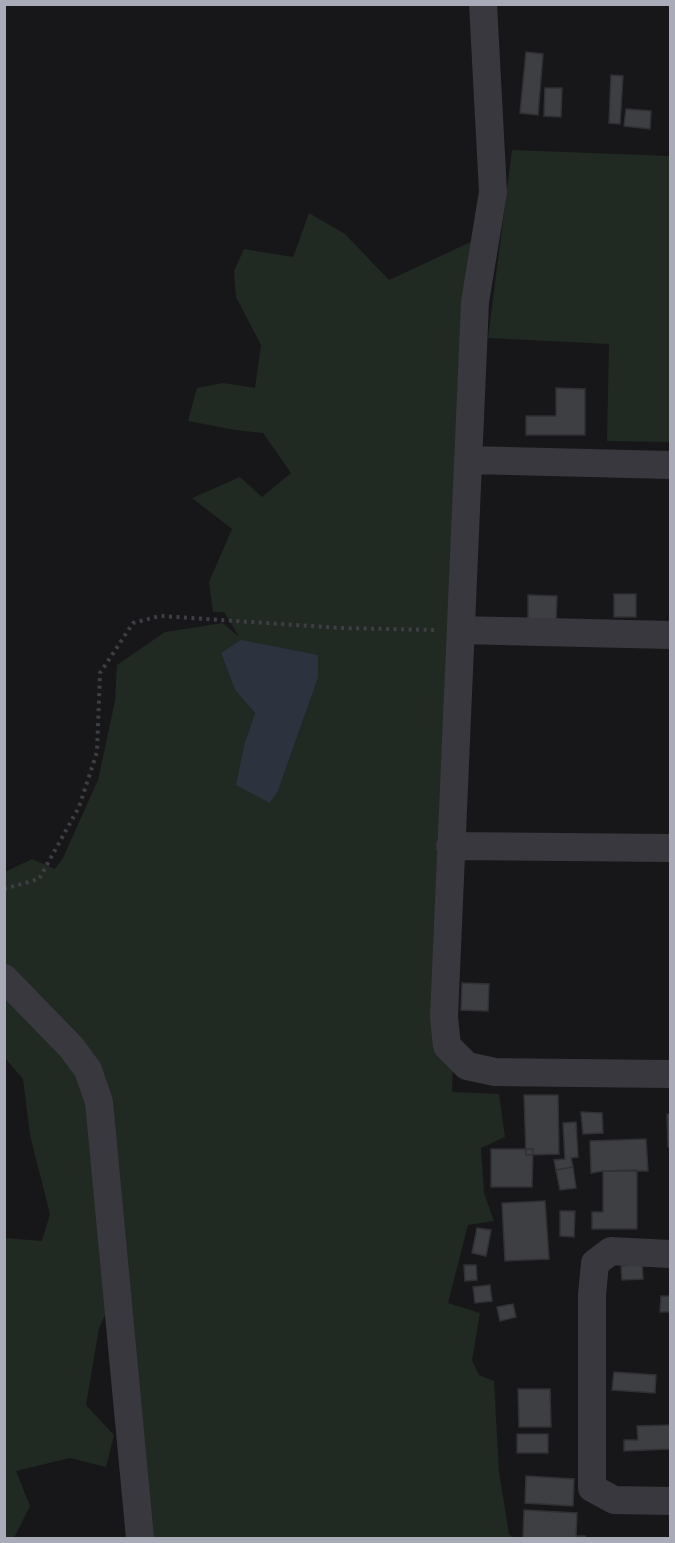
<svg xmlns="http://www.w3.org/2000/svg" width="675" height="1543" font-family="'Public Sans',sans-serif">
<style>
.green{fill:#212923;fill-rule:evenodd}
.water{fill:#2c333e}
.building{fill:#3e3f43;stroke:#313135;stroke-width:1.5}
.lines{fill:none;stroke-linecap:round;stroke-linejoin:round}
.path{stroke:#3e3f45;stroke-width:4;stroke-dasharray:3 4.5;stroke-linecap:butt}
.minor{stroke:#38383e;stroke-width:28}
</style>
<rect width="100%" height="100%" fill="#171719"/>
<path class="green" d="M512,150L670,156V442L607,441L609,344L488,338Z
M309,213L345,234L389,280L475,240L452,1092L499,1094L505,1137L481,1148L484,1193L494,1221L468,1225L448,1303L480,1313L472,1360L479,1375L494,1381L499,1472L509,1534L513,1538H150L126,1270L99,1328L86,1405L114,1435L106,1467L70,1458L16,1471L30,1506L14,1538H5V1238L42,1241L50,1214L30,1135L23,1079L5,1058V872L32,859L55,869L63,858L98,780L115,701L117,665L165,632L223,623L239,637L224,612H213L209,582L232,529L192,498L240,477L262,497L291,473L263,433L235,430L188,421L197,388L223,383L255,388L261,345L236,297L234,271L244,249L293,257ZM221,653L318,655V678L278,791L270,803L245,742L255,713L235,690Z"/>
<path class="water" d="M241,640L318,655V678L278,791L270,803L236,785L245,742L255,713L235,690L221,653Z"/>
<path class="building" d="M526,52L543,54L538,115L520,113Z
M611,75L623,76L620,124L609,123Z
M545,88H562L561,117L544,116Z
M626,109L651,111L650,129L624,126Z
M556,388L585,389V435H526V416H556Z
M614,594H636V617H614Z
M528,595L557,596L556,621L528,620Z
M462,983L489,984L488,1011L461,1010Z
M524,1095H558L559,1154L526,1155Z
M581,1112L602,1113L603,1133L583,1134Z
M667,1114H670V1147H668Z
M576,1122L578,1157L571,1158L573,1167L556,1170L554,1160L565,1159L563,1123Z
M646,1139L648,1171H603L591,1173L590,1141Z
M491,1149H533L532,1187H491Z
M573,1167L576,1188L560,1190L556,1170Z
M637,1170V1229H592V1212H603V1171Z
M545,1201L549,1259L505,1261L502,1203Z
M560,1211H575L574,1237L560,1236Z
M477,1228L491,1230L486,1256L472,1253Z
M642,1264L643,1279L622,1280L621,1266Z
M464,1265H476L477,1280L465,1281Z
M490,1285L492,1301L475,1303L473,1287Z
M661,1296H670V1312H660Z
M513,1304L516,1317L500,1321L497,1307Z
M614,1372L656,1375L655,1393L612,1390Z
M518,1389H550L551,1427H519Z
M670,1425V1449L624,1451V1440H638L637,1426Z
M517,1434H548V1453H517Z
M526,1476L574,1479L573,1506L525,1503Z
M524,1510L577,1513L576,1536H585V1538H523Z"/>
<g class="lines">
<path class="path" d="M4,889L39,879L79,807L97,752L100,673L133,623L160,616L340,628L436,630"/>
<path class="minor" d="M483,4L493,192L475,302L444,1017L447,1046L467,1066L495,1072L670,1074
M469,460L670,465
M461,630L670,635
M450,846L670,848
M4,978L72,1048L88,1070L99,1102L140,1538
M670,1254L611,1251L595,1263L592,1295V1488L614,1500L670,1501"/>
</g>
<rect width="675" height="1543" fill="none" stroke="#a9abb9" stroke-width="12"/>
</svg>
